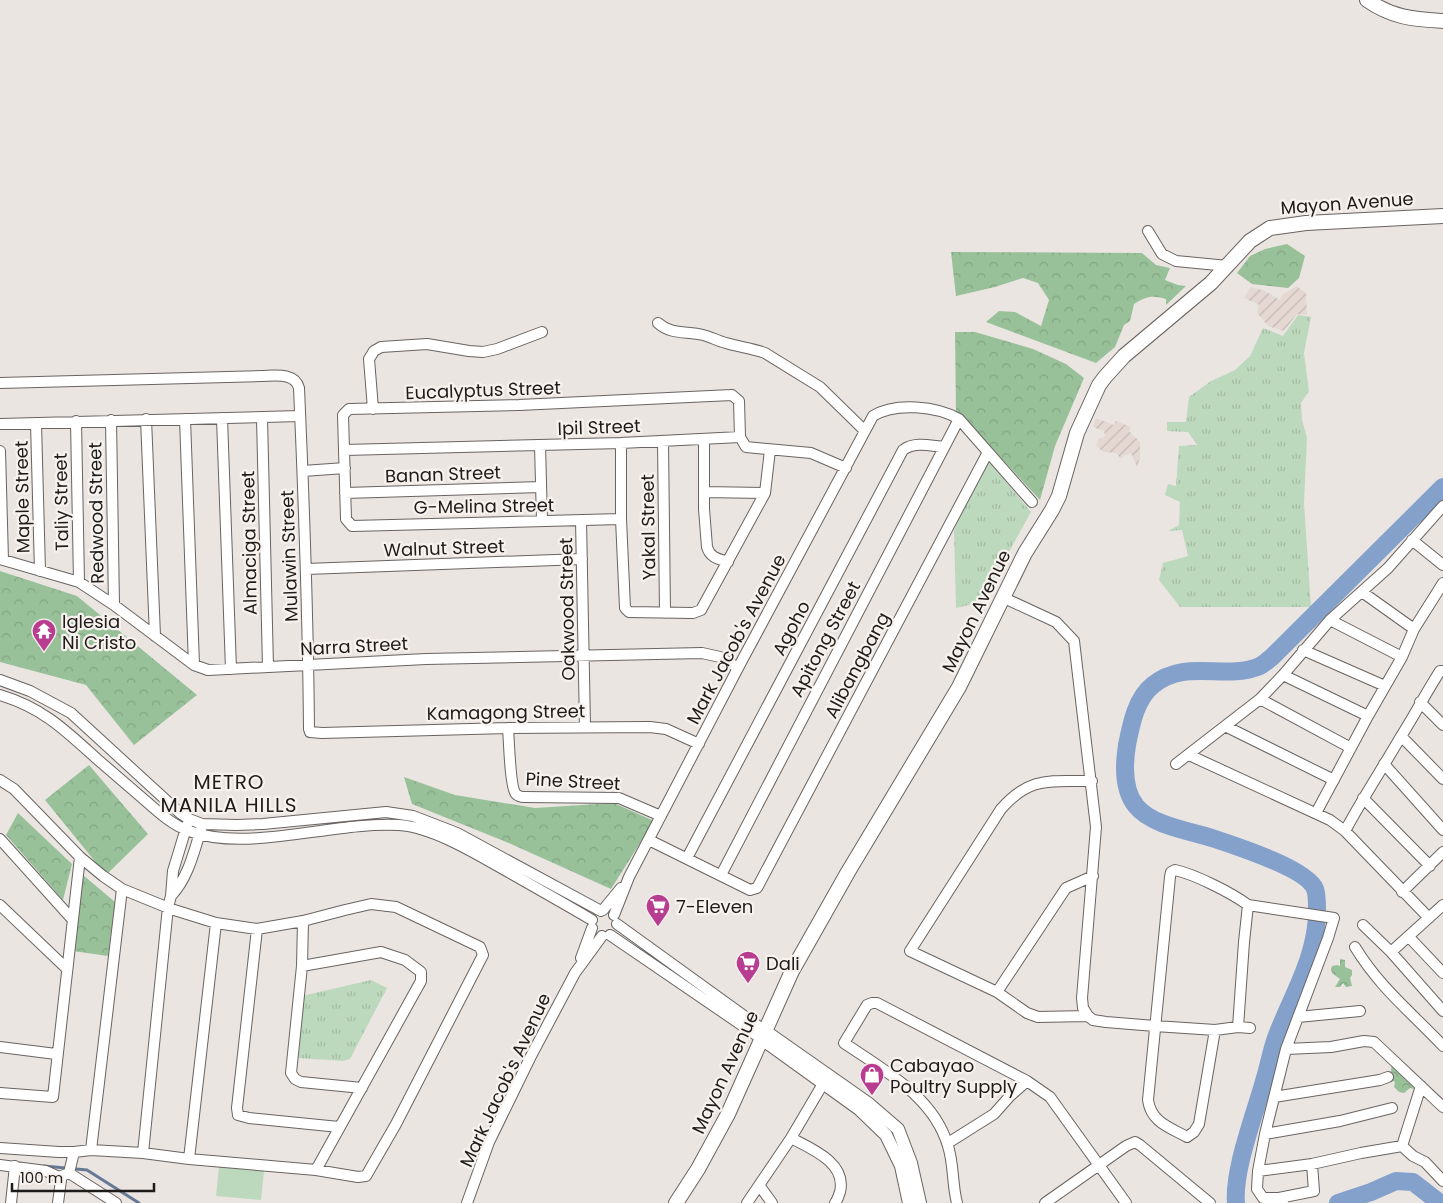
<svg xmlns="http://www.w3.org/2000/svg" width="1443" height="1203" font-family="Poppins,sans-serif">
<style>
.industrial{fill:url(#industrial-furrows)}
.grass{fill:url(#grass-tufts)}
.forest{fill:url(#forest-crowns)}
.garden{fill:#bdd9bd}
.lines{fill:none;stroke-linecap:round;stroke-linejoin:round}
.stream{stroke:#657997;stroke-width:3}
.river{stroke:#84a1cc;stroke-width:18}
.minor-casing{stroke:#696461;stroke-width:12}
.tertiary-casing{stroke:#696461;stroke-width:14}
.secondary-casing{stroke:#696461;stroke-width:16}
.minor{stroke:#fff;stroke-width:10}
.tertiary{stroke:#fff;stroke-width:12}
.secondary{stroke:#fff;stroke-width:14}
.labels{text-anchor:middle;dominant-baseline:central;stroke-width:4.5;stroke-linejoin:round;paint-order:stroke}
.street-label{font-size:18px;fill:#1e1c1b;stroke:#f8f2ef}
.poi-label{font-size:18px;fill:#1e1c1b;stroke:#f8f2ef;text-anchor:start}
.quarter-label{font-size:20px;letter-spacing:1px;fill:#1e1c1b;stroke:#f8f2ef}
</style>
<defs>
<pattern id="industrial-furrows" width="10" height="10" patternUnits="userSpaceOnUse" patternTransform="scale(1.25)"><rect width="10" height="10" fill="#e5d8d2"/><path d="M-1 1l2-2M0 10L10 0M9 11l2-2" fill="none" stroke="#c4b9b4"/></pattern>
<pattern id="grass-tufts" width="24" height="20" patternUnits="userSpaceOnUse" patternTransform="scale(1.25)"><rect width="24" height="20" fill="#bdd9bd"/><path d="M3 7l-1-3M5 7V3M7 7l1-3M15 17l-1-3M17 17v-4M19 17l1-3" fill="none" stroke="#a2baa2"/></pattern>
<pattern id="forest-crowns" width="20" height="18" patternUnits="userSpaceOnUse" patternTransform="scale(1.25)"><rect width="20" height="18" fill="#98c199"/><path d="M2 6a3 3 0 1 1 6 0M12 15a3 3 0 1 1 6 0" fill="none" stroke="#83a583"/></pattern>
</defs>
<rect width="100%" height="100%" fill="#ebe5e2"/>
<path class="industrial" d="M1296,286L1306,293L1307,315L1297,314L1284,331L1268,326L1257,313L1259,305L1244,298L1251,287L1265,291L1280,300L1282,295Z
M1096,418L1114,425L1116,421L1131,427L1129,431L1140,442V458L1137,467L1131,453L1120,458L1116,453L1103,452L1096,445L1099,439L1105,436L1104,431L1093,427Z"/>
<path class="grass" d="M1298,315L1311,317L1304,353L1309,391L1301,403L1302,420L1307,437L1304,503L1311,607H1180L1159,580L1163,563L1188,556L1182,530L1168,531L1179,525L1180,502L1165,495L1168,484L1176,486L1179,446L1197,445L1188,432L1167,431V422H1186L1189,397L1211,381L1235,370L1250,356L1263,328L1283,336Z
M989,461L1031,512L981,602L956,608L954,531L964,507Z
M371,980L387,988L350,1059L343,1061L298,1058L302,996Z"/>
<path class="forest" d="M1287,244L1305,256L1299,278L1288,288L1252,284L1237,273L1250,256L1265,249Z
M951,252L1142,253L1156,265L1170,268L1165,280L1178,285L1186,286L1166,305V299C1152,295 1147,296 1134,304L1130,321L1124,325L1115,347L1096,363L986,322L999,311L1015,312L1041,326L1049,300L1038,283L1023,278L995,287L956,296Z
M955,332H975L1033,349L1066,364L1084,378L1055,446L1040,500L975,430L956,413Z
M0,571L77,596L197,695L134,745L86,685L0,662Z
M89,765L148,834L106,875L45,800Z
M404,777L455,795L535,808L614,803L654,821L611,889L511,844L412,804Z
M18,813L72,864L63,900L6,835Z
M83,875L115,902L108,956L73,951Z
M1340,959L1345,960V967L1352,970V975L1350,978L1352,986L1346,987L1343,983L1340,987H1335L1340,979L1332,973L1331,969L1332,966L1337,965L1340,966Z
M1392,1059L1413,1074L1414,1089L1410,1088L1404,1093L1399,1092L1394,1087L1395,1082L1390,1080L1393,1073L1391,1072Z"/>
<path class="garden" d="M219,1167L264,1171L261,1200L216,1196Z"/>
<g class="lines">
<path class="stream" d="M44,1166L87,1170L139,1203"/>
<path class="river" d="M1236,1203C1233,1170 1255,1114 1264,1081C1269,1066 1271,1050 1277,1035C1293,994 1318,954 1317,909C1317,903 1317,894 1315,889C1307,869 1236,846 1215,839C1191,831 1152,826 1136,806C1123,790 1124,764 1127,745C1131,725 1136,698 1153,685C1186,658 1225,681 1260,666C1264,664 1268,660 1272,657L1443,487
M1338,1203L1371,1192L1396,1181L1413,1182L1440,1203"/>
<defs>
<path id="minor" d="M1148,231L1162,254L1176,261L1228,266
M658,323C671,335 687,331 703,335C711,337 718,341 726,343C739,347 752,348 765,353L820,387L865,431
M0,383L261,376C274,376 295,372 299,388C304,502 308,615 309,729L310,732L322,733L508,728L650,727L666,729L699,744
M373,409L369,359L374,351L381,347L427,344L469,351L483,352L497,349L542,332
M222,418L231,669
M262,418L268,667
M146,419L155,636
M185,419L194,665
M111,420L114,605
M76,421L79,582
M36,423L40,571
M0,424L300,416
M704,439V509L707,547C710,558 719,559 728,562
M663,441L665,613
M621,443V519L625,608L629,612L693,613L701,610L765,493L770,450
M540,445L542,521
M344,450L621,443L740,437L746,447L811,453L846,468
M0,451L3,560
M303,471L345,468
M704,492L765,493
M345,493L541,487
M621,519L352,526L346,519L343,415L349,409L519,405L732,395L739,401L740,437
M581,520L585,727
M1412,540L1443,565
M0,559L79,582L114,605L194,665L208,670L426,659L702,653L720,657L738,668
M306,569L582,559
M1362,592L1414,629
M1002,597L1056,622L1074,641L1096,827L1082,998L1083,1008L1088,1016
M1330,620L1402,657
M1303,650L1385,686
M1283,675L1368,716
M0,680L30,691L71,713L180,813L189,819L202,824L237,825L263,824L386,812L413,816L457,833L601,911
M0,695C43,708 65,730 97,759C111,771 126,784 140,796C155,809 170,824 189,831C249,853 334,821 399,825C432,827 475,853 503,869C533,886 563,903 592,920
M1260,699L1351,748
M1420,702L1443,725
M1225,726L1334,780
M508,728C509,739 510,788 516,794C518,796 521,797 524,797L619,798L661,816
M1401,736L1443,779
M1189,755L1330,820L1345,831L1429,918
M1176,764L1260,699L1283,675L1330,620L1388,568L1443,506
M1384,764L1443,830
M0,780L14,789L80,857L103,876L122,889L171,909L216,923L257,929L303,921L345,910L371,904L396,907L480,947L483,955L396,1124L366,1176L358,1177L316,1170L189,1159L143,1153L91,1150L74,1152H59L0,1148
M1092,781C1051,782 1031,775 1001,809L910,951L997,992L1027,1013L1038,1017L1088,1016L1093,1020L1106,1022L1155,1026L1215,1030L1238,1027L1250,1028
M1363,798L1430,866
M1316,813L1368,716L1402,657L1414,629L1443,583
M1345,831C1362,799 1382,769 1400,738C1414,716 1426,693 1440,671H1443
M0,839L72,919
M649,840L750,890L757,888L988,452
M687,858L903,450C915,441 931,446 944,447
M721,875L959,419
M1402,892L1443,852
M171,896C188,878 194,852 201,829
M0,905L66,968
M603,910L621,888
M614,915L629,877L738,668L873,416C895,402 937,406 959,419L1032,502
M303,921L302,966L291,1073L295,1079L301,1082L362,1088
M617,924L765,1031
M1363,925L1391,952L1443,1011
M257,929L237,1108L238,1115L249,1118L339,1127
M610,935L762,1039
M1409,937L1443,973
M1355,947C1380,988 1411,1012 1443,1046
M1391,952L1443,905
M581,958L592,928
M302,966L381,952L405,960L421,972V981L316,1170
M997,992L1066,888L1093,876
M1298,1017L1360,1011
M1238,1027L1244,942L1248,905
M1215,1030L1199,1124L1194,1132L1187,1137C1169,1127 1151,1122 1148,1100L1170,877L1171,872L1175,870C1194,874 1232,893 1248,905L1334,918L1328,938L1286,1049L1265,1134L1258,1171L1257,1189L1263,1198H1279L1283,1203
M0,1047L56,1054
M1286,1049L1331,1047L1364,1041L1374,1042L1443,1107
M0,1093L53,1097L80,857
M1274,1097L1380,1080L1388,1077
M1265,1134L1340,1121L1392,1108
M791,1138C812,1149 847,1163 840,1192C838,1197 838,1199 835,1203
M948,1143L994,1114L1010,1096L1027,1081
M1402,1146L1413,1156L1425,1162L1443,1181
M91,1150L122,889
M74,1152L69,1173L116,1203
M143,1153L168,907L171,896L173,871L187,825
M189,1159L216,923
M0,1165L46,1171L59,1177L69,1173
M1258,1171L1312,1164L1361,1153L1402,1146L1421,1086
M759,1185L772,1203
M1279,1198L1314,1191L1312,1164
M11,1203L15,1166
M58,1203L61,1180L59,1177
M467,1203L489,1142L530,1058L575,973L602,936
M747,1203L791,1138L827,1077
M957,1203C952,1184 954,1165 948,1146C934,1097 884,1070 844,1043L867,1005L872,1003H877L1027,1081L1050,1097L1126,1203
M1045,1203L1126,1146L1135,1142L1140,1145L1210,1203"/>
<path id="tertiary" d="M765,1031L869,1104L898,1129L911,1163L920,1203
M762,1039L859,1109L886,1135L901,1166L909,1203"/>
<path id="secondary" d="M1367,0C1393,18 1413,19 1443,21
M676,1203L698,1169L728,1114L792,971L848,872L959,687L1025,553L1052,510L1059,496L1077,433L1099,385L1105,377L1124,356L1211,283L1250,241L1270,228L1306,223L1443,216"/>
</defs>
<use href="#minor" class="minor-casing"/>
<use href="#tertiary" class="tertiary-casing"/>
<use href="#secondary" class="secondary-casing"/>
<use href="#minor" class="minor"/>
<use href="#tertiary" class="tertiary"/>
<use href="#secondary" class="secondary"/>
</g>
<defs>
<symbol id="temple-pin" viewBox="-11 -11 22 30"><path d="M0 17L-7.5 6A9.5 9.5 0 1 1 7.5 6Z" fill="#b83d90" stroke="#f8f2ef"/><path d="M0-6L5-2H3V0L6.5 2.5H4V6H1.5V3h-3V6H-4V2.5H-6.5L-3 0V-2H-5Z" fill="#fff"/></symbol>
<symbol id="supermarket-pin" viewBox="-11 -11 22 30"><path d="M0 17L-7.5 6A9.5 9.5 0 1 1 7.5 6Z" fill="#b83d90" stroke="#f8f2ef"/><path d="M-6-5.5h2.5l.6 2H6L4.5 2H-2.5L-4.4-4H-6ZM-1.5 3.2a1.3 1.3 0 1 0 .1 0ZM3 3.2a1.3 1.3 0 1 0 .1 0Z" fill="#fff"/></symbol>
<symbol id="shop-pin" viewBox="-11 -11 22 30"><path d="M0 17L-7.5 6A9.5 9.5 0 1 1 7.5 6Z" fill="#b83d90" stroke="#f8f2ef"/><path d="M-5-2.5h2.3a2.7 3.5 0 0 1 5.4 0H5L5.5 6h-11ZM-1.5-2.5h3a1.5 2.3 0 0 0-3 0Z" fill="#fff"/></symbol>
</defs>
<g fill-rule="evenodd">
<use href="#temple-pin" x="30" y="617" width="28" height="38"/>
<use href="#supermarket-pin" x="644" y="892" width="28" height="38"/>
<use href="#supermarket-pin" x="734" y="949" width="28" height="38"/>
<use href="#shop-pin" x="858" y="1061" width="28" height="38"/>
</g>
<g class="labels">
<g class="street-label">
<text transform="translate(1347 203) rotate(-4)">Mayon Avenue</text>
<text transform="translate(483 390) rotate(-2)">Eucalyptus Street</text>
<text transform="translate(599 427) rotate(-2)">Ipil Street</text>
<text transform="translate(443 474) rotate(-2)">Banan Street</text>
<text transform="translate(22 497) rotate(-91)">Maple Street</text>
<text transform="translate(61 502) rotate(-91)">Taliy Street</text>
<text transform="translate(484 506) rotate(-1)">G-Melina Street</text>
<text transform="translate(96 513) rotate(-91)">Redwood Street</text>
<text transform="translate(648 527) rotate(-91)">Yakal Street</text>
<text transform="translate(249 543) rotate(-91)">Almaciga Street</text>
<text transform="translate(444 548) rotate(-2)">Walnut Street</text>
<text transform="translate(289 556) rotate(-92)">Mulawin Street</text>
<text transform="translate(567 609) rotate(-91)">Oakwood Street</text>
<text transform="translate(976 611) rotate(-64)">Mayon Avenue</text>
<text transform="translate(791 628) rotate(-62)">Agoho</text>
<text transform="translate(736 639) rotate(-62)">Mark Jacob's Avenue</text>
<text transform="translate(825 639) rotate(-62)">Apitong Street</text>
<text transform="translate(354 646) rotate(-3)">Narra Street</text>
<text transform="translate(857 665) rotate(-62)">Alibangbang</text>
<text transform="translate(506 712) rotate(-1)">Kamagong Street</text>
<text transform="translate(573 781) rotate(3)">Pine Street</text>
<text transform="translate(725 1072) rotate(-65)">Mayon Avenue</text>
<text transform="translate(505 1080) rotate(-65)">Mark Jacob's Avenue</text>
</g>
<g class="poi-label">
<text x="62" y="621">Iglesia<tspan x="62" dy="21">Ni Cristo</tspan></text>
<text x="676" y="906">7-Eleven</text>
<text x="766" y="963">Dali</text>
<text x="890" y="1065">Cabayao<tspan x="890" dy="21">Poultry Supply</tspan></text>
</g>
<g class="quarter-label">
<text x="229" y="782">METRO<tspan x="229" dy="23">MANILA HILLS</tspan></text>
</g>
</g>
<path d="M12 1183v8h142v-8" fill="none" stroke="#1e1c1b" stroke-width="2.5"/>
<text x="20" y="1183" font-size="15" fill="#1e1c1b" stroke="#f8f2ef" stroke-width="4" paint-order="stroke">100 m</text>
</svg>
